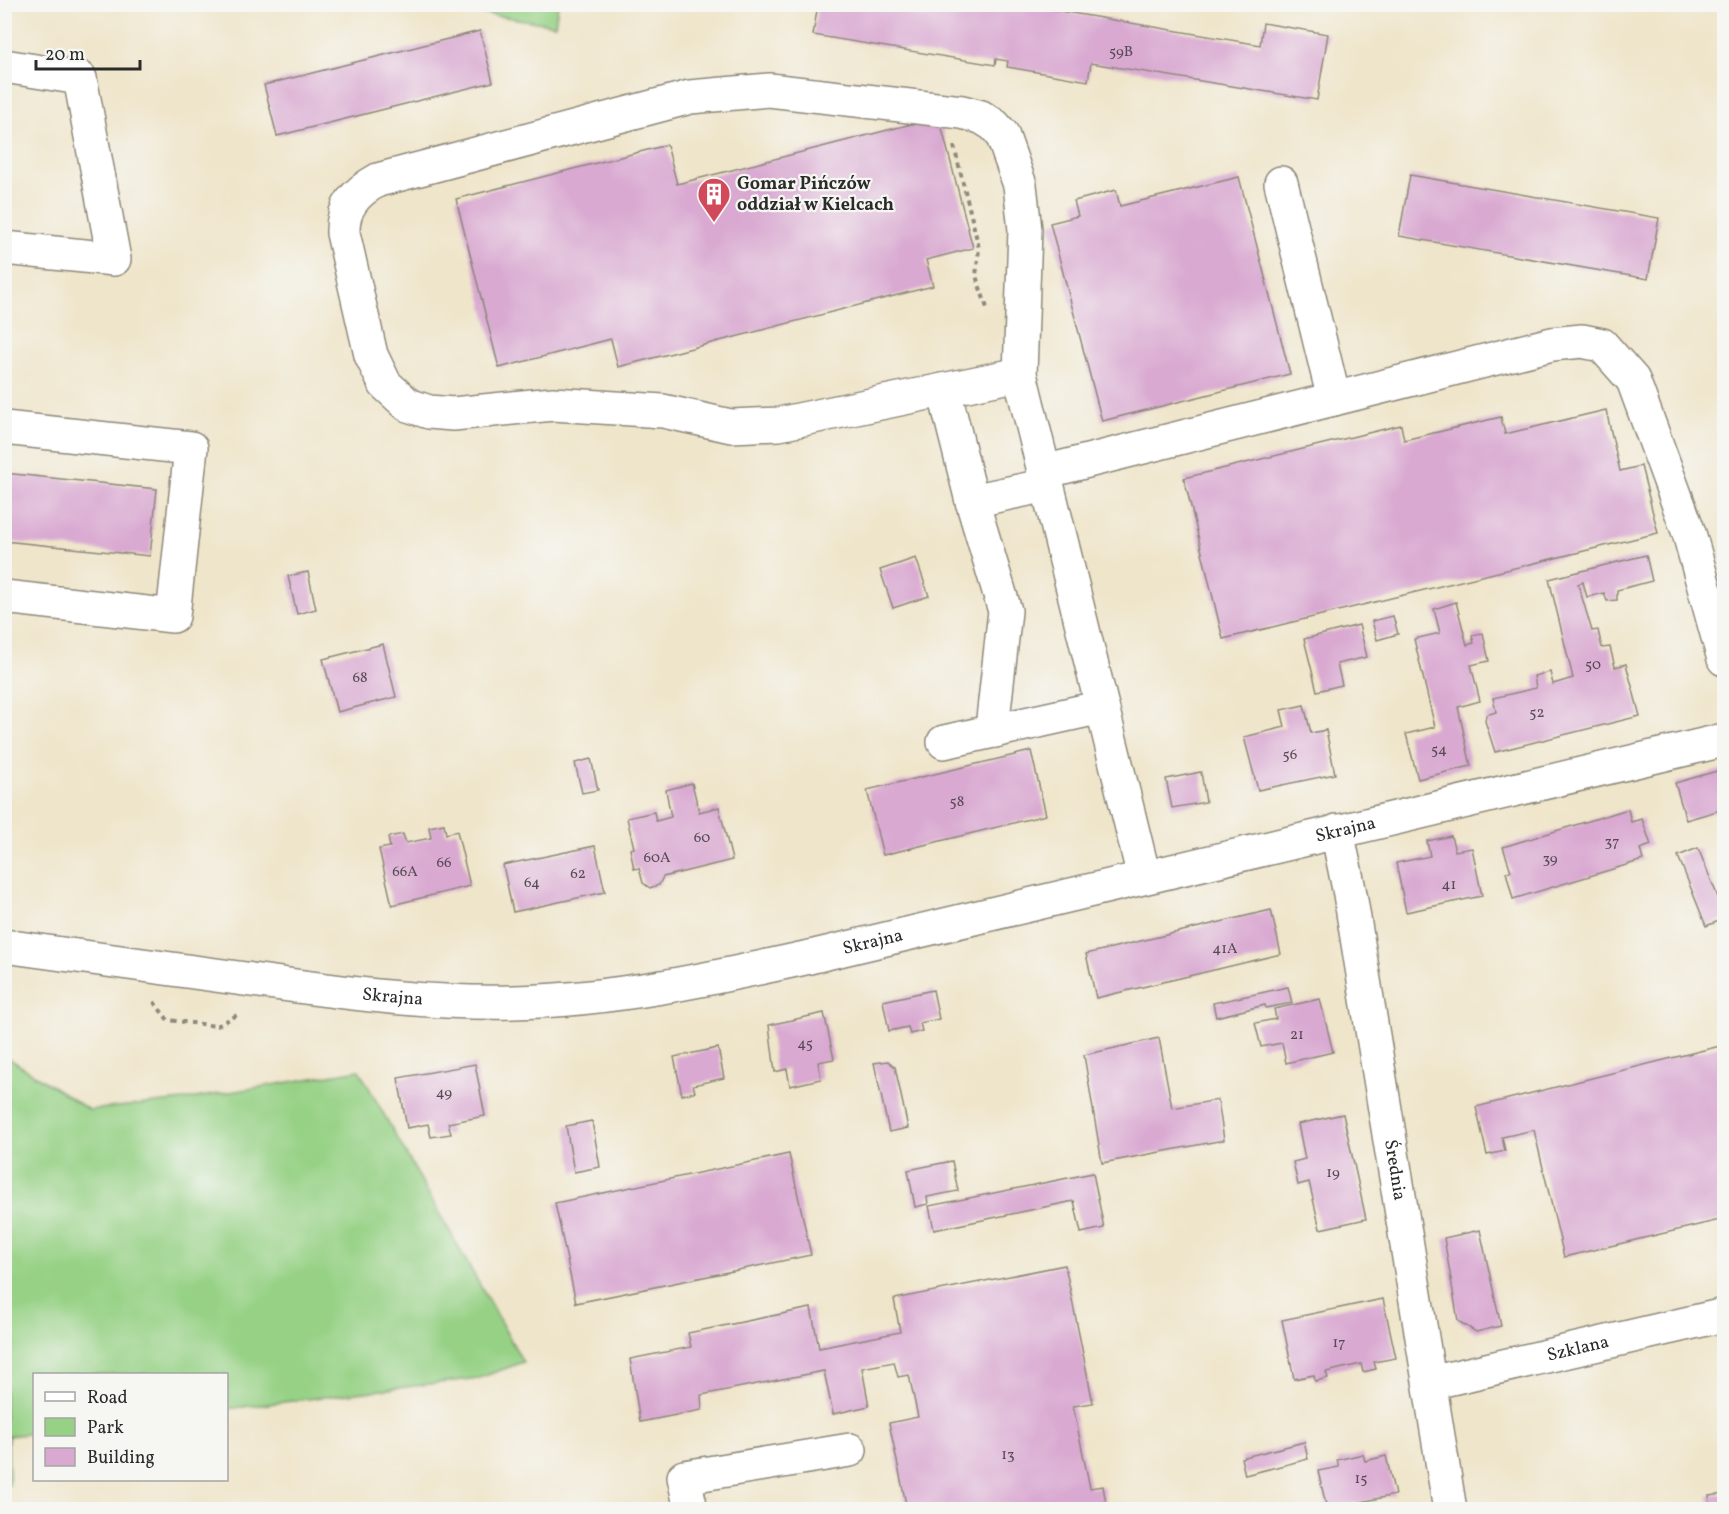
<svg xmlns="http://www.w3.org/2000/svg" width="1729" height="1514" font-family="Vollkorn,serif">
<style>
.green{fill:#96d185;stroke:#607e58;stroke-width:1.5}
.building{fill:#d9a9d1}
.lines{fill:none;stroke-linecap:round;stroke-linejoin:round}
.minor-casing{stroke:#8d887a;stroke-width:36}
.path{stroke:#8d887a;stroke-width:4;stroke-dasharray:4.5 4.5;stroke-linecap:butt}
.minor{stroke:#fff;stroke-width:33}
.labels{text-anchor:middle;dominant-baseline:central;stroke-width:4.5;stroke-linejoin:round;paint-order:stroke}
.number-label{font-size:15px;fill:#564a54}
.poi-label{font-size:18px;font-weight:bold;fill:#2b2b2b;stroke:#f6f6f2;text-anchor:start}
.street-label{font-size:18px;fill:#2b2b2b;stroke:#f6f6f2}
</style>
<rect width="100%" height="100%" fill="#f6f6f2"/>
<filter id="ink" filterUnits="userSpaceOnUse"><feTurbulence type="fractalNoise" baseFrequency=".0167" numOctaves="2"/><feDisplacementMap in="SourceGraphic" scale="12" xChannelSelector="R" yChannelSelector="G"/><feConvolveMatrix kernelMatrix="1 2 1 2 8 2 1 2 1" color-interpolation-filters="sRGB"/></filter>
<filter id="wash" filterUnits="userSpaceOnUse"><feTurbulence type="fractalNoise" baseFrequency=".008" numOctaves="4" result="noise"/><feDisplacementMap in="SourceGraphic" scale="24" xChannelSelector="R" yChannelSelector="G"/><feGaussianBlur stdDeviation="1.35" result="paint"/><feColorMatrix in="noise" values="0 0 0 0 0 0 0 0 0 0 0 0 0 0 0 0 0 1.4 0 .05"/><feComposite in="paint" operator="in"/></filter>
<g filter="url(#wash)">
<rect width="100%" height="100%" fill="#efe5ca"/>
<path class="green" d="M429,5H558L555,25Z
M5,1056L89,1110L184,1100L359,1070L523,1362L479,1378L227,1409L226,1374H34V1433L8,1436L9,1485L5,1484Z"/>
<g id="blocks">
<path class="building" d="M818,4H1019L1260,45L1263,23L1328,34L1317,100L1091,63L1088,81L1007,67L1008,61L996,59L995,65L813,35Z
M480,31L493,82L277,136L264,85Z
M939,117L973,248L926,260L933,286L618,367L611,339L499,368L456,199L667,145L677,184Z
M1410,175L1659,218L1648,279L1399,236Z
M1239,177L1290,374L1102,421L1050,223L1078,216L1074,201L1116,190L1120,206Z
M1606,410L1620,471L1641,466L1658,533L1223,639L1184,478L1401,425L1404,440L1501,417L1505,434Z
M4,473L157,489L150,556L4,541Z
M1646,555L1652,581L1617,590V600L1607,601L1604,593L1587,597L1583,582L1578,584L1592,631L1598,630L1602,648L1610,647L1615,667L1626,664L1640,716L1495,752L1485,721L1486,715L1496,712L1493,698L1536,688L1534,676L1550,672L1553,684L1573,678L1549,579Z
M916,558L929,596L893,608L880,570Z
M308,572L316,609L297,614L288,576Z
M1456,602L1467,645L1474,643L1472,635L1483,633L1489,661L1471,665L1480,701L1458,707L1471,766L1418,779L1406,734L1435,727L1414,639L1440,633L1434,609Z
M1393,616L1398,634L1377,640L1372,621Z
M1359,625L1367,657L1337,664L1342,685L1317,691L1304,639Z
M383,644L396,697L337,712L323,659Z
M1304,705L1311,733L1326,730L1335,774L1258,790L1244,737L1285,727L1281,710Z
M1031,751L1046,815L883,855L867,790Z
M591,759L598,790L582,793L575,763Z
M1724,769V809L1686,820L1675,783Z
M1201,772L1206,802L1172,808L1166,779Z
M692,783L699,812L719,807L732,860L663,877L659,885L650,888L643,883L639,868L634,869L630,849L634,848L627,818L654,812L656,821L671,817L666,790Z
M1628,809L1631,822L1642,819L1651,845L1640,849L1643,860L1513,899L1506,872L1511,871L1503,847Z
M444,824L446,834L457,831L470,886L392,905L379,849L390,847L388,837L403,834L406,843L431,838L429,827Z
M1451,836L1455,851L1472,848L1482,896L1406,912L1396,863L1430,856L1427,841Z
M595,846L605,892L513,912L503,865Z
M1698,848L1724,912V919L1706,926L1678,856Z
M1271,910L1281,954L1096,998L1086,954Z
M1288,987L1292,1003L1266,1008L1265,1005L1216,1017L1213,1003Z
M933,990L939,1019L920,1023L922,1031L910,1034L908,1027L889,1031L883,1001Z
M1320,999L1333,1052L1286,1063L1282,1043L1261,1047L1255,1023L1276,1019L1274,1009Z
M824,1013L834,1059L818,1062L821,1079L790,1086L787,1069L775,1072L769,1025Z
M1159,1038L1172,1108L1218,1100L1224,1140L1102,1163L1084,1055Z
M1724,1045V1219L1564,1257L1534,1130L1502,1137L1505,1151L1487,1155L1476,1107Z
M718,1048L724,1078L693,1085L695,1092L682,1095L674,1057Z
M888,1061L895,1067L908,1128L889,1132L874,1063Z
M475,1064L485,1116L448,1123L451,1134L431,1137L428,1124L407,1128L398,1078Z
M1343,1114L1366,1219L1320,1229L1309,1182L1298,1185L1293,1162L1305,1159L1298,1124Z
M592,1121L600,1167L574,1172L566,1126Z
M789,1154L811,1255L576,1303L555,1203Z
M952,1161L958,1191L927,1197L928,1204L915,1207L908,1170Z
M1093,1173L1104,1228L1081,1233L1074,1201L934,1230L929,1206Z
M1480,1230L1501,1326L1476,1332L1458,1321L1444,1238Z
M1065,1265L1093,1403L1073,1406L1090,1488L1103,1486L1107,1509H907L889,1423L918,1417L909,1375L898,1377L894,1362L862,1368L869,1406L833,1414L824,1371L701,1395L702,1410L640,1422L630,1359L691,1347L688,1333L811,1308L819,1348L900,1332L894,1299Z
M1383,1299L1396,1358L1374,1362L1376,1369L1363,1372L1361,1364L1326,1372L1328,1378L1315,1381L1314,1375L1294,1379L1282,1320Z
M1304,1442L1308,1459L1245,1475L1241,1458Z
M1363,1454L1365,1461L1386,1456L1395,1495L1327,1509L1318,1471L1339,1467L1337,1460Z
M1724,1494V1509H1711L1709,1496Z"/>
</g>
</g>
<g filter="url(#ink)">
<use href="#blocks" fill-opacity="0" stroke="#8d887a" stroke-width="1.5"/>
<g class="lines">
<defs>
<g id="minor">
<path d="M4,66L80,78L114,259L4,248"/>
<path d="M1281,183L1334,399"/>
<path d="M1020,374L779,424L731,426L663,411L553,404L453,414L429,412L408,405L385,384L371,355L343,233C342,207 356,192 378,180L690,97L769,90L962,112L981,117L994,125L1002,134L1020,185L1025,230L1020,374L1144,877"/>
<path d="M944,390L972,501L1047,485"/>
<path d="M4,428L191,448L173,616L4,597"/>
<path d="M1044,472L1552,344L1582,341L1602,345L1633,380L1689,533L1724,659"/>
<path d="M972,501L1005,611L993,719L995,731"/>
<path d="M944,742L1102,707"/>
<path id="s1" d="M1337,831L1350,894L1450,1510"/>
<path id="s2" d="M4,946C94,958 184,971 274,983C354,994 433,1004 514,1002C616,1000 714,978 814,956L1724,740"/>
<path id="s3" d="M1430,1383L1724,1315"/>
<path d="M691,1510L684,1477L850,1450"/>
</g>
</defs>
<use href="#minor" class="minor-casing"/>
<path class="path" d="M954,146L979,248L976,276L987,308
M154,1002L168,1020L217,1026L239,1014"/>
<use href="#minor" class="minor"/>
</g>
</g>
<defs>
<symbol id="building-pin" viewBox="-11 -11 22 30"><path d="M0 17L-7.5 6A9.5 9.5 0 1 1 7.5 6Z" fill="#d1495b" stroke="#f6f6f2"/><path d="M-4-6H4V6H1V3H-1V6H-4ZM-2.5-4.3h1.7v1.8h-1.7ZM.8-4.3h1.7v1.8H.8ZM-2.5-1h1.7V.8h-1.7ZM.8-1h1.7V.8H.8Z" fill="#fff"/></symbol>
</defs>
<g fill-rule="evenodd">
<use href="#building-pin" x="695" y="175" width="38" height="52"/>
</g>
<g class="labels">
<g class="number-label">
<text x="1121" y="52">59B</text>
<text x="1593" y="665">50</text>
<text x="360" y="678">68</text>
<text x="1537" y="713">52</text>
<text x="1439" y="750">54</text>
<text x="1290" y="755">56</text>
<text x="957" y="802">58</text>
<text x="702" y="838">60</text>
<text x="1612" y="842">37</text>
<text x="657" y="858">60A</text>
<text x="1550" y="859">39</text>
<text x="444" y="863">66</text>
<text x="405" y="872">66A</text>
<text x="578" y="874">62</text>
<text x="532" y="883">64</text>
<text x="1449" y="885">41</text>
<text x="1225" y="949">41A</text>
<text x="1297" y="1035">21</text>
<text x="805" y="1044">45</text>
<text x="444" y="1093">49</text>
<text x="1333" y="1173">19</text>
<text x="1339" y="1343">17</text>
<text x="1008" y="1455">13</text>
<text x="1361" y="1479">15</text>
</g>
<g class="poi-label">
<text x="737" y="184">Gomar Pińczów<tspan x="737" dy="21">oddział w Kielcach</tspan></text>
</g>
<g class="street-label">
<text stroke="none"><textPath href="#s2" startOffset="1364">Skrajna</textPath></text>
<text stroke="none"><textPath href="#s2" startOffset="878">Skrajna</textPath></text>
<text stroke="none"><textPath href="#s2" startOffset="392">Skrajna</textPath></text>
<text stroke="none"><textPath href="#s1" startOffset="344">Średnia</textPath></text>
<text stroke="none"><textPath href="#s3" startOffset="152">Szklana</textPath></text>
</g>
</g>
<rect width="1729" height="1514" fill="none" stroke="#f6f6f2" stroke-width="24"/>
<rect x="33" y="1373" width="195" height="108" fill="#f6f6f2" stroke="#a5a5a2" stroke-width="1.5"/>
<rect x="45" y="1392" width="30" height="9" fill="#ffffff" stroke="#a5a5a2" stroke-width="1.5"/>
<text x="87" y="1403" font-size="18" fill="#2b2b2b">Road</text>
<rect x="45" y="1418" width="30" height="18" fill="#96d185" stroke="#a5a5a2" stroke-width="1.5"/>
<text x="87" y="1433" font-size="18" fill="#2b2b2b">Park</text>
<rect x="45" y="1448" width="30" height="18" fill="#d9a9d1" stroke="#a5a5a2" stroke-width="1.5"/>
<text x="87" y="1463" font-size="18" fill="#2b2b2b">Building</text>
<path d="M36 60v9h104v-9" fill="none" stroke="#2b2b2b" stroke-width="3"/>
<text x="45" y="60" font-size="18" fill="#2b2b2b" stroke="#f6f6f2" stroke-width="4.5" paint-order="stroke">20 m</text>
</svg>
